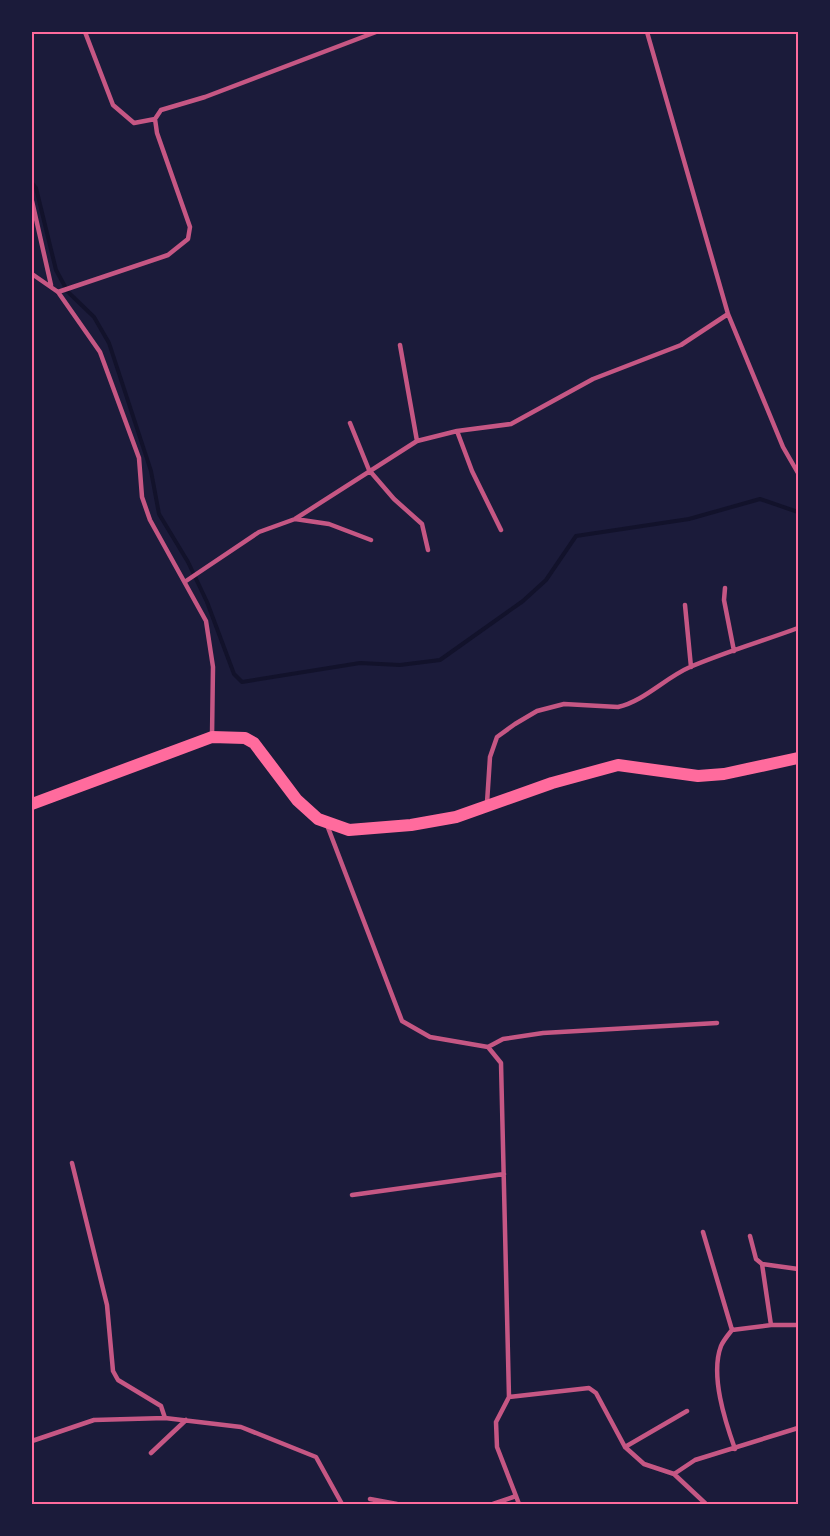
<svg xmlns="http://www.w3.org/2000/svg" width="830" height="1536" font-family="'Roboto Condensed',sans-serif">
<style>
.lines{fill:none;stroke-linecap:round;stroke-linejoin:round}
.stream{stroke:#12122b;stroke-width:4}
.service{stroke:#c65784;stroke-width:4.5}
.secondary{stroke:#ff6b9d;stroke-width:12}
.neatline{fill:none;stroke:#ff6b9d;stroke-width:2}
</style>
<rect width="100%" height="100%" fill="#1b1b3a"/>
<g class="lines">
<path class="stream" d="M32,183L36,188L56,270L68,292L94,317L109,343L151,471L159,514L188,562L207,602L234,674L242,682L360,663L400,665L440,660L523,601L546,580L576,536L689,519L760,499L798,512"/>
<path class="service" d="M85,32L113,105L134,123L155,119
M647,32L728,314L783,447L798,473
M32,201L51,285
M32,274L58,292L100,352L139,458L142,497L150,520L206,621L213,667L212,736
M58,292L168,255L188,239L190,227L157,133L155,119L161,110L205,97L376,32
M400,345L417,441
M350,423L369,470L394,499L422,524L428,550
M457,431L472,471L501,530
M295,519L329,524L371,540
M186,581L259,532L295,519L417,441L457,431L511,424L593,379L681,345L728,314
M725,588L724,600L734,651
M685,605L691,667
M487,803L490,757L497,737L515,724L537,711L564,704L618,707C644,701 665,678 690,667C725,652 763,641 798,628
M327,825L402,1021L430,1037L488,1047L501,1063L509,1397L496,1422L497,1447L516,1496L493,1504
M488,1047L503,1039L543,1033L717,1023
M72,1163L107,1305L113,1371L118,1380L161,1406L165,1418
M352,1195L504,1174
M703,1232L732,1330
M750,1236L756,1259L762,1264L771,1325
M762,1264L798,1269
M509,1397L589,1388L596,1393L625,1447L644,1464L674,1474L706,1504
M32,1441L94,1420L165,1418L241,1427L316,1457L342,1504
M625,1447L687,1411
M735,1449C725,1421 710,1375 721,1346C723,1341 728,1335 732,1330L771,1325H798
M151,1453L186,1420
M674,1474L695,1460L798,1428
M516,1496L519,1504
M370,1499L397,1504"/>
<path class="secondary" d="M32,804L212,737L245,738L254,743L297,800L318,819L349,830L411,825L456,817L552,783L618,765L698,776L724,774L798,758"/>
</g>
<rect width="830" height="1536" fill="none" stroke="#1b1b3a" stroke-width="66"/>
<rect x="33" y="33" width="764" height="1470" class="neatline"/>
</svg>
